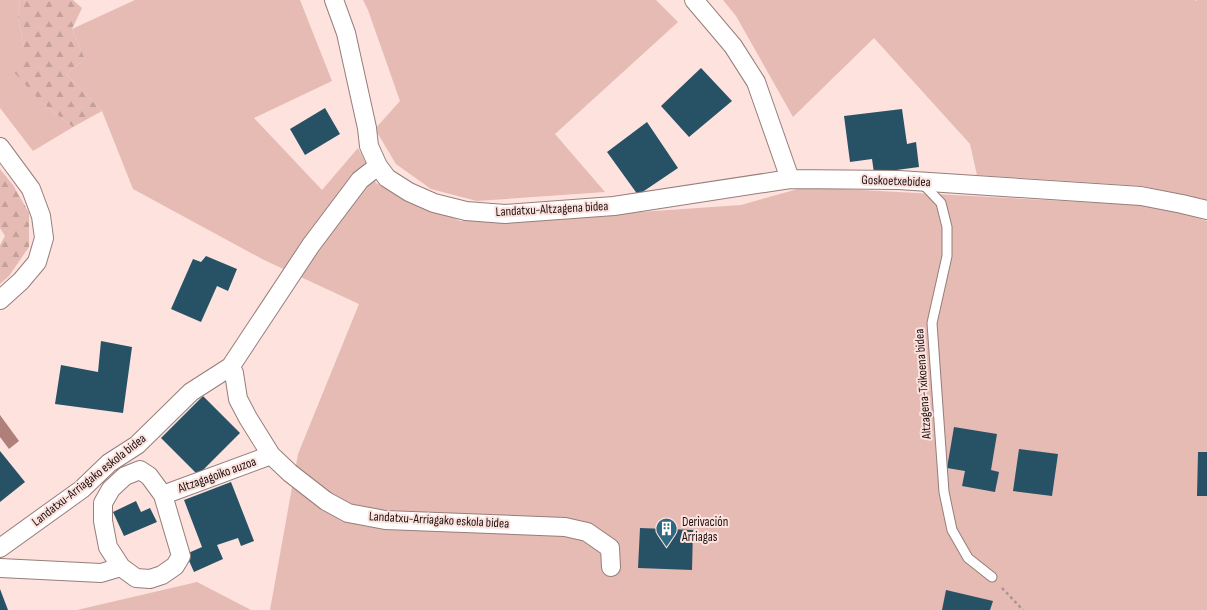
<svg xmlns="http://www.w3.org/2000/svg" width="1207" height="610" font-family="'Sofia Sans Condensed',sans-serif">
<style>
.green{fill:#e5bbb4}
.forest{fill:url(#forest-firs)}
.water{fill:#ae8079}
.building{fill:#275266}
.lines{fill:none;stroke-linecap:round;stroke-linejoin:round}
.lane-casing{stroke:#967e7a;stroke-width:11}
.street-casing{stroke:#967e7a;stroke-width:20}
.path{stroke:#a99592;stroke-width:2.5;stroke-dasharray:3 3;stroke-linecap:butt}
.lane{stroke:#fff;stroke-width:9}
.street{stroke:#fff;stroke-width:18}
.labels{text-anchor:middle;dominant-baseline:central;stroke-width:4;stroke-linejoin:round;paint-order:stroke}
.street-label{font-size:13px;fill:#1c1312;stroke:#fde2de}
.poi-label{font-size:13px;fill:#1c1312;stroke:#fde2de;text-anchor:start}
</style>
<defs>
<pattern id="forest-firs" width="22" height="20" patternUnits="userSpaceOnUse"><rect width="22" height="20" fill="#e5bbb4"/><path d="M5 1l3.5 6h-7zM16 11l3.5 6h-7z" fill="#c4a09a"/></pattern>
</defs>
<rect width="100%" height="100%" fill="#fde2de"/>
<path class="green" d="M0,0H20L18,19L24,46L42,103L73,127L33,151L0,108Z
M135,0H300L332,81L254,118L322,190L358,148L376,183L460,221L554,218L741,205L805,187L1157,206L1207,221V610H270L298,454L359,304L264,260L133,189L102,111L66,74L85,59L72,29Z
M363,0H656L678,22L555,134L605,192L477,201L431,189L396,164L375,129L400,101L368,10Z
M723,0H1195L1196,1L1197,0H1207V200L1142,186L977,175L970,144L874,38L793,117L736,16Z
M197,582L251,610H77Z"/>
<path class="forest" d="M20,0H73L82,8L72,29L85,59L66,74L102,111L73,127L42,103L13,71L24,46L18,19Z
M0,169L13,185L29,213V247L9,276L0,284V245L5,236L0,228Z"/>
<path class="water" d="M0,415L19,441L9,449L0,437Z"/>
<path class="building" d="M701,68L732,101L689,137L661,106Z
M325,108L340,134L305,155L290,129Z
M902,109L907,144L916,142L919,167L874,173L872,159L850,162L844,116Z
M647,122L678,168L638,195L607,152Z
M206,256L237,269L228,291L217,286L201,322L171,309L193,259L201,262Z
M101,341L132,347L123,413L55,404L61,365L98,372Z
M203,396L240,433L198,475L161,438Z
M954,427L997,434L991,470L999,472L995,492L962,486L965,471L947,468Z
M1019,449L1058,454L1052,496L1013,491Z
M0,451L25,482L0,502Z
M1198,452H1207V496H1197Z
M231,482L254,541L241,546L238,538L217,545L223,559L194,572L186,554L202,547L184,500Z
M136,501L141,512L150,508L157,522L124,536L113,512Z
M640,528L693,530L692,570L638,568Z
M0,589L8,610H0Z
M946,590L993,601L990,610H942Z"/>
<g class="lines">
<defs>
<path id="lane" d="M922,183L941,203L947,227V256L932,323L944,492L952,530L968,558L992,577"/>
<path id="street" d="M334,0L346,33L367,128L369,146L378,166L387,178L409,192L434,203L466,211L505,214L614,206L790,179L899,180L1141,196L1182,204L1207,210
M694,0L733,46L756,82L790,179
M0,147L31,189L41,216L44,238L37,262L21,281L0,300
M231,366L311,245L360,180L378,166
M140,470L149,476L163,495L181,556L175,566L162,575L150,579L136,578L121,567L108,547L103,521V503L111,489L125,476Z
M163,495L271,455
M0,548L82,489L109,463L137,445L191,392L230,367L234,373L238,399L248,418L271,455L290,473L326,501L348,513L385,520L565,527L587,532L610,548L611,567
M0,568L101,573L121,567"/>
</defs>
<use href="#lane" class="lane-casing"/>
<use href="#street" class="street-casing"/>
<path class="path" d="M1002,588L1023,610"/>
<use href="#lane" class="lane"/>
<use href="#street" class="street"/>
</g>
<defs>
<symbol id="building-pin" viewBox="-11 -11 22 30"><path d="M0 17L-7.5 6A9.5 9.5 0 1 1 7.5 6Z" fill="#2f6881" stroke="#fde2de"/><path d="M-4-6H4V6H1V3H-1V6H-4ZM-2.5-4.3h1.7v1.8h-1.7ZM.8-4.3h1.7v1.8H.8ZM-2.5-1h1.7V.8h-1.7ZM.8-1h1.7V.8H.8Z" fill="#fff"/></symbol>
</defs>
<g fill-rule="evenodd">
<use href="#building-pin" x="654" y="516" width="25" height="34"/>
</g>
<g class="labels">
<g class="street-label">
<text transform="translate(896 181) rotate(2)">Goskoetxebidea</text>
<text transform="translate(552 209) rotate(-3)">Landatxu-Altzagena bidea</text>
<text transform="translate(923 384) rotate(-94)">Altzagena-Txikoena bidea</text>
<text transform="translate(217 475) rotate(-20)">Altzagagoiko auzoa</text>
<text transform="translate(89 480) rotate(-38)">Landatxu-Arriagako eskola bidea</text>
<text transform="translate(439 520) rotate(3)">Landatxu-Arriagako eskola bidea</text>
</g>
<g class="poi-label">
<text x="682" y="522">Derivación<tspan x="682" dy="15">Arriagas</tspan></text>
</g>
</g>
</svg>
